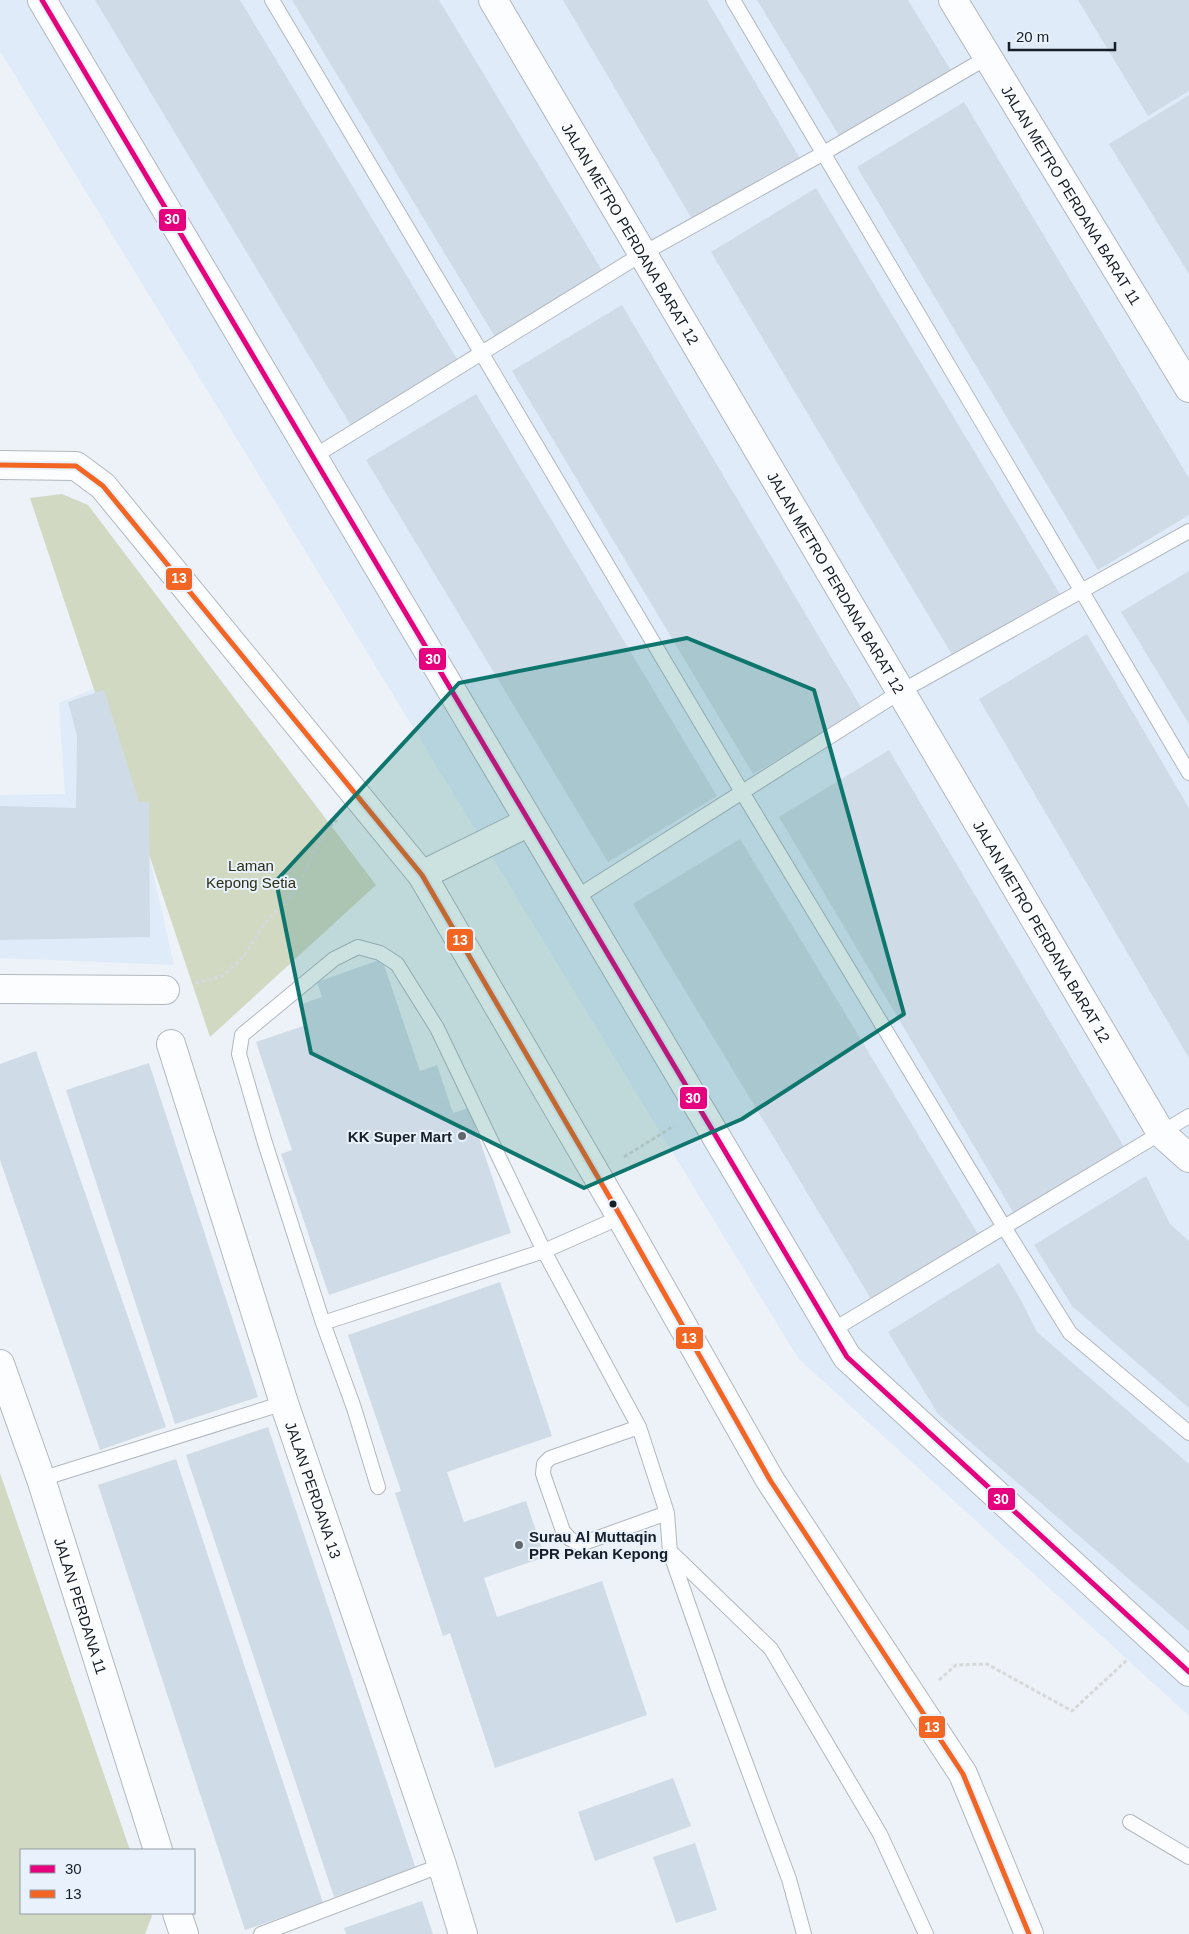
<svg xmlns="http://www.w3.org/2000/svg" width="1189" height="1934" font-family="Arial,sans-serif">
<style>
.built{fill:#e0ebf9}
.green{fill:#d2d9c3}
.building{fill:#d0dbe8}
.lines{fill:none;stroke-linecap:round;stroke-linejoin:round}
.lane-casing{stroke:#b1b8bf;stroke-width:16}
.street-casing{stroke:#b1b8bf;stroke-width:30}
.path{stroke:#d6d8d9;stroke-width:3;stroke-dasharray:4 2.5;stroke-linecap:butt}
.lane{stroke:#fcfdfe;stroke-width:14}
.street{stroke:#fcfdfe;stroke-width:28}
.bus-1-casing{stroke:#e8f1fc;stroke-width:9}
.bus-2-casing{stroke:#e8f1fc;stroke-width:9}
.bus-1{stroke:#e5007d;stroke-width:5}
.bus-2{stroke:#f26522;stroke-width:5}
.marked{fill:#0f766e;fill-opacity:0.2;stroke:#0f766e;stroke-width:4;stroke-linejoin:round}
.poi-dot{fill:#616870;stroke:#e8f1fc;stroke-width:2}
.bus-dot{fill:#161e27;stroke:#e8f1fc;stroke-width:2}
.labels{text-anchor:middle;dominant-baseline:central;stroke-width:4;stroke-linejoin:round;paint-order:stroke}
.street-label{font-size:15px;fill:#161e27;stroke:#e8f1fc}
.park-label{font-size:15px;fill:#2b2f11;stroke:#e8f1fc}
.poi-label{font-size:15px;font-weight:bold;fill:#161e27;stroke:#e8f1fc;text-anchor:end}
.line-badge{stroke:#e8f1fc;stroke-width:2}
.badge-label{font-size:14px;text-anchor:middle;font-weight:bold;fill:#fff}
</style>
<rect width="100%" height="100%" fill="#ecf2f7"/>
<path class="built" d="M0,0H1189V1716L798,1358L0,51Z
M110,682L174,965L0,958V795L65,794L59,703Z"/>
<path class="green" d="M62,494L88,505L376,885L210,1037L30,498Z
M0,1473L130,1850H21V1913H151L152,1916L145,1934H0Z"/>
<path class="building" d="M95,0H240L460,364L353,429Z
M292,0H439L606,277L498,342Z
M563,0H707L802,162L696,226Z
M757,0H908L952,72L841,139Z
M1078,0H1189V91L1148,116Z
M1189,95V274L1109,144Z
M964,102L1189,478V515L1098,570L857,167Z
M816,188L1060,594L954,658L711,252Z
M622,305L862,709L753,774L512,371Z
M476,394L717,796L608,862L366,460Z
M1189,571V724L1121,612Z
M1087,634L1189,808V1058L979,699Z
M104,690L139,802H149L150,937L0,940V806L76,808L77,736L68,702Z
M889,750L1126,1150L1016,1217L779,817Z
M740,839L981,1239L874,1304L633,904Z
M382,959L420,1071L437,1065L453,1113L469,1108L511,1233L329,1295L281,1154L292,1150L256,1042L306,1025L299,1005L322,997L317,982Z
M36,1051L166,1427L100,1450L0,1160V1064Z
M149,1063L258,1397L175,1424L66,1090Z
M1146,1176L1170,1224L1189,1241V1408L1072,1306L1034,1245Z
M999,1263L1021,1300L1037,1332L1189,1464V1631L938,1414L888,1332Z
M500,1282L552,1436L447,1472L464,1522L526,1501L545,1557L484,1578L497,1617L602,1581L647,1715L495,1768L450,1633L443,1636L395,1493L401,1491L348,1335Z
M268,1427L416,1869L334,1897L186,1455Z
M176,1459L323,1903L245,1930L98,1485Z
M673,1778L691,1826L595,1861L578,1812Z
M695,1843L717,1910L676,1923L653,1857Z
M422,1901L433,1934H346L344,1928Z"/>
<g class="lines">
<defs>
<path id="lane" d="M272,0L742,792L1004,1227L1070,1333L1189,1433
M733,0L1189,773
M313,457L642,254L822,154L988,57
M575,898L900,692L1189,531
M323,1323L544,1251L621,1217
M831,1331L1189,1116
M639,1427L550,1458L544,1464L543,1474L563,1531L570,1539L581,1544L667,1513
M41,1479L284,1403
M378,1487L354,1408L323,1323L265,1143L239,1054L242,1035L334,959L358,947L380,953L397,964L437,1028L544,1251L639,1427L667,1513L670,1552L718,1689L789,1879L804,1934
M673,1554L771,1649L880,1834L926,1934
M1130,1822L1189,1857
M261,1934L442,1865"/>
<g id="street">
<path d="M42,0L847,1357L1189,1672"/>
<path id="s1" d="M493,0L1161,1133L1189,1158"/>
<path id="s2" d="M953,0L1189,388"/>
<path d="M0,465L76,466L103,486L422,875L621,1217L770,1480L963,1774L1029,1934"/>
<path d="M422,875L529,822"/>
<path d="M0,989L165,990"/>
<path id="s3" d="M171,1044L284,1403L442,1865L463,1934"/>
<path id="s4" d="M0,1364L41,1479L158,1850"/>
<path d="M177,1913L184,1934"/>
</g>
</defs>
<use href="#lane" class="lane-casing"/>
<use href="#street" class="street-casing"/>
<path class="path" d="M195,983L223,976L244,956L264,924L296,890L324,833L337,820
M624,1157L674,1126
M939,1680L956,1665L987,1664L1072,1711L1127,1660"/>
<use href="#lane" class="lane"/>
<use href="#street" class="street"/>
<defs>
<path id="bus-1" d="M42,0L847,1357L1189,1672"/>
<path id="bus-2" d="M0,465L76,466L103,486L422,875L621,1217L770,1480L963,1774L1029,1934"/>
</defs>
<use href="#bus-1" class="bus-1-casing"/>
<use href="#bus-2" class="bus-2-casing"/>
<use href="#bus-1" class="bus-1"/>
<use href="#bus-2" class="bus-2"/>
</g>
<path class="marked" d="M687,638L814,690L904,1014L742,1119L584,1188L311,1053L276,881L459,683Z"/>
<g class="poi-dot">
<circle cx="462" cy="1136" r="5"/>
<circle cx="519" cy="1545" r="5"/>
</g>
<circle class="bus-dot" cx="613" cy="1204" r="4.5"/>
<g class="labels">
<g class="street-label">
<text stroke="none"><textPath href="#s2" startOffset="228">JALAN METRO PERDANA BARAT 11</textPath></text>
<text stroke="none"><textPath href="#s1" startOffset="271">JALAN METRO PERDANA BARAT 12</textPath></text>
<text stroke="none"><textPath href="#s1" startOffset="676">JALAN METRO PERDANA BARAT 12</textPath></text>
<text stroke="none"><textPath href="#s1" startOffset="1081">JALAN METRO PERDANA BARAT 12</textPath></text>
<text stroke="none"><textPath href="#s3" startOffset="468">JALAN PERDANA 13</textPath></text>
<text stroke="none"><textPath href="#s4" startOffset="255">JALAN PERDANA 11</textPath></text>
</g>
<g class="park-label">
<text x="251" y="865">Laman<tspan x="251" dy="17">Kepong Setia</tspan></text>
</g>
<g class="poi-label">
<text x="452" y="1136">KK Super Mart</text>
<text x="529" y="1536" text-anchor="start">Surau Al Muttaqin<tspan x="529" dy="17">PPR Pekan Kepong</tspan></text>
</g>
</g>
<g class="line-badge">
<rect x="158" y="208" width="29" height="24" rx="5" fill="#e5007d"/>
<rect x="165" y="567" width="28" height="24" rx="5" fill="#f26522"/>
<rect x="418" y="647" width="29" height="24" rx="5" fill="#e5007d"/>
<rect x="446" y="928" width="28" height="24" rx="5" fill="#f26522"/>
<rect x="679" y="1086" width="29" height="24" rx="5" fill="#e5007d"/>
<rect x="675" y="1326" width="29" height="24" rx="5" fill="#f26522"/>
<rect x="987" y="1487" width="29" height="24" rx="5" fill="#e5007d"/>
<rect x="918" y="1715" width="28" height="24" rx="5" fill="#f26522"/>
</g>
<g class="badge-label">
<text x="172" y="224">30</text>
<text x="179" y="583">13</text>
<text x="433" y="664">30</text>
<text x="460" y="945">13</text>
<text x="693" y="1103">30</text>
<text x="689" y="1343">13</text>
<text x="1001" y="1504">30</text>
<text x="932" y="1732">13</text>
</g>
<rect x="20" y="1849" width="175" height="65" fill="#e8f1fc" stroke="#949da7"/>
<rect x="30" y="1865" width="25" height="8" fill="#e5007d" stroke="#949da7"/>
<text x="65" y="1874" font-size="15" fill="#161e27">30</text>
<rect x="30" y="1890" width="25" height="8" fill="#f26522" stroke="#949da7"/>
<text x="65" y="1899" font-size="15" fill="#161e27">13</text>
<path d="M1009 42v8h106v-8" fill="none" stroke="#161e27" stroke-width="2.5"/>
<text x="1016" y="42" font-size="15" fill="#161e27" stroke="#e8f1fc" stroke-width="4" paint-order="stroke">20 m</text>
</svg>
